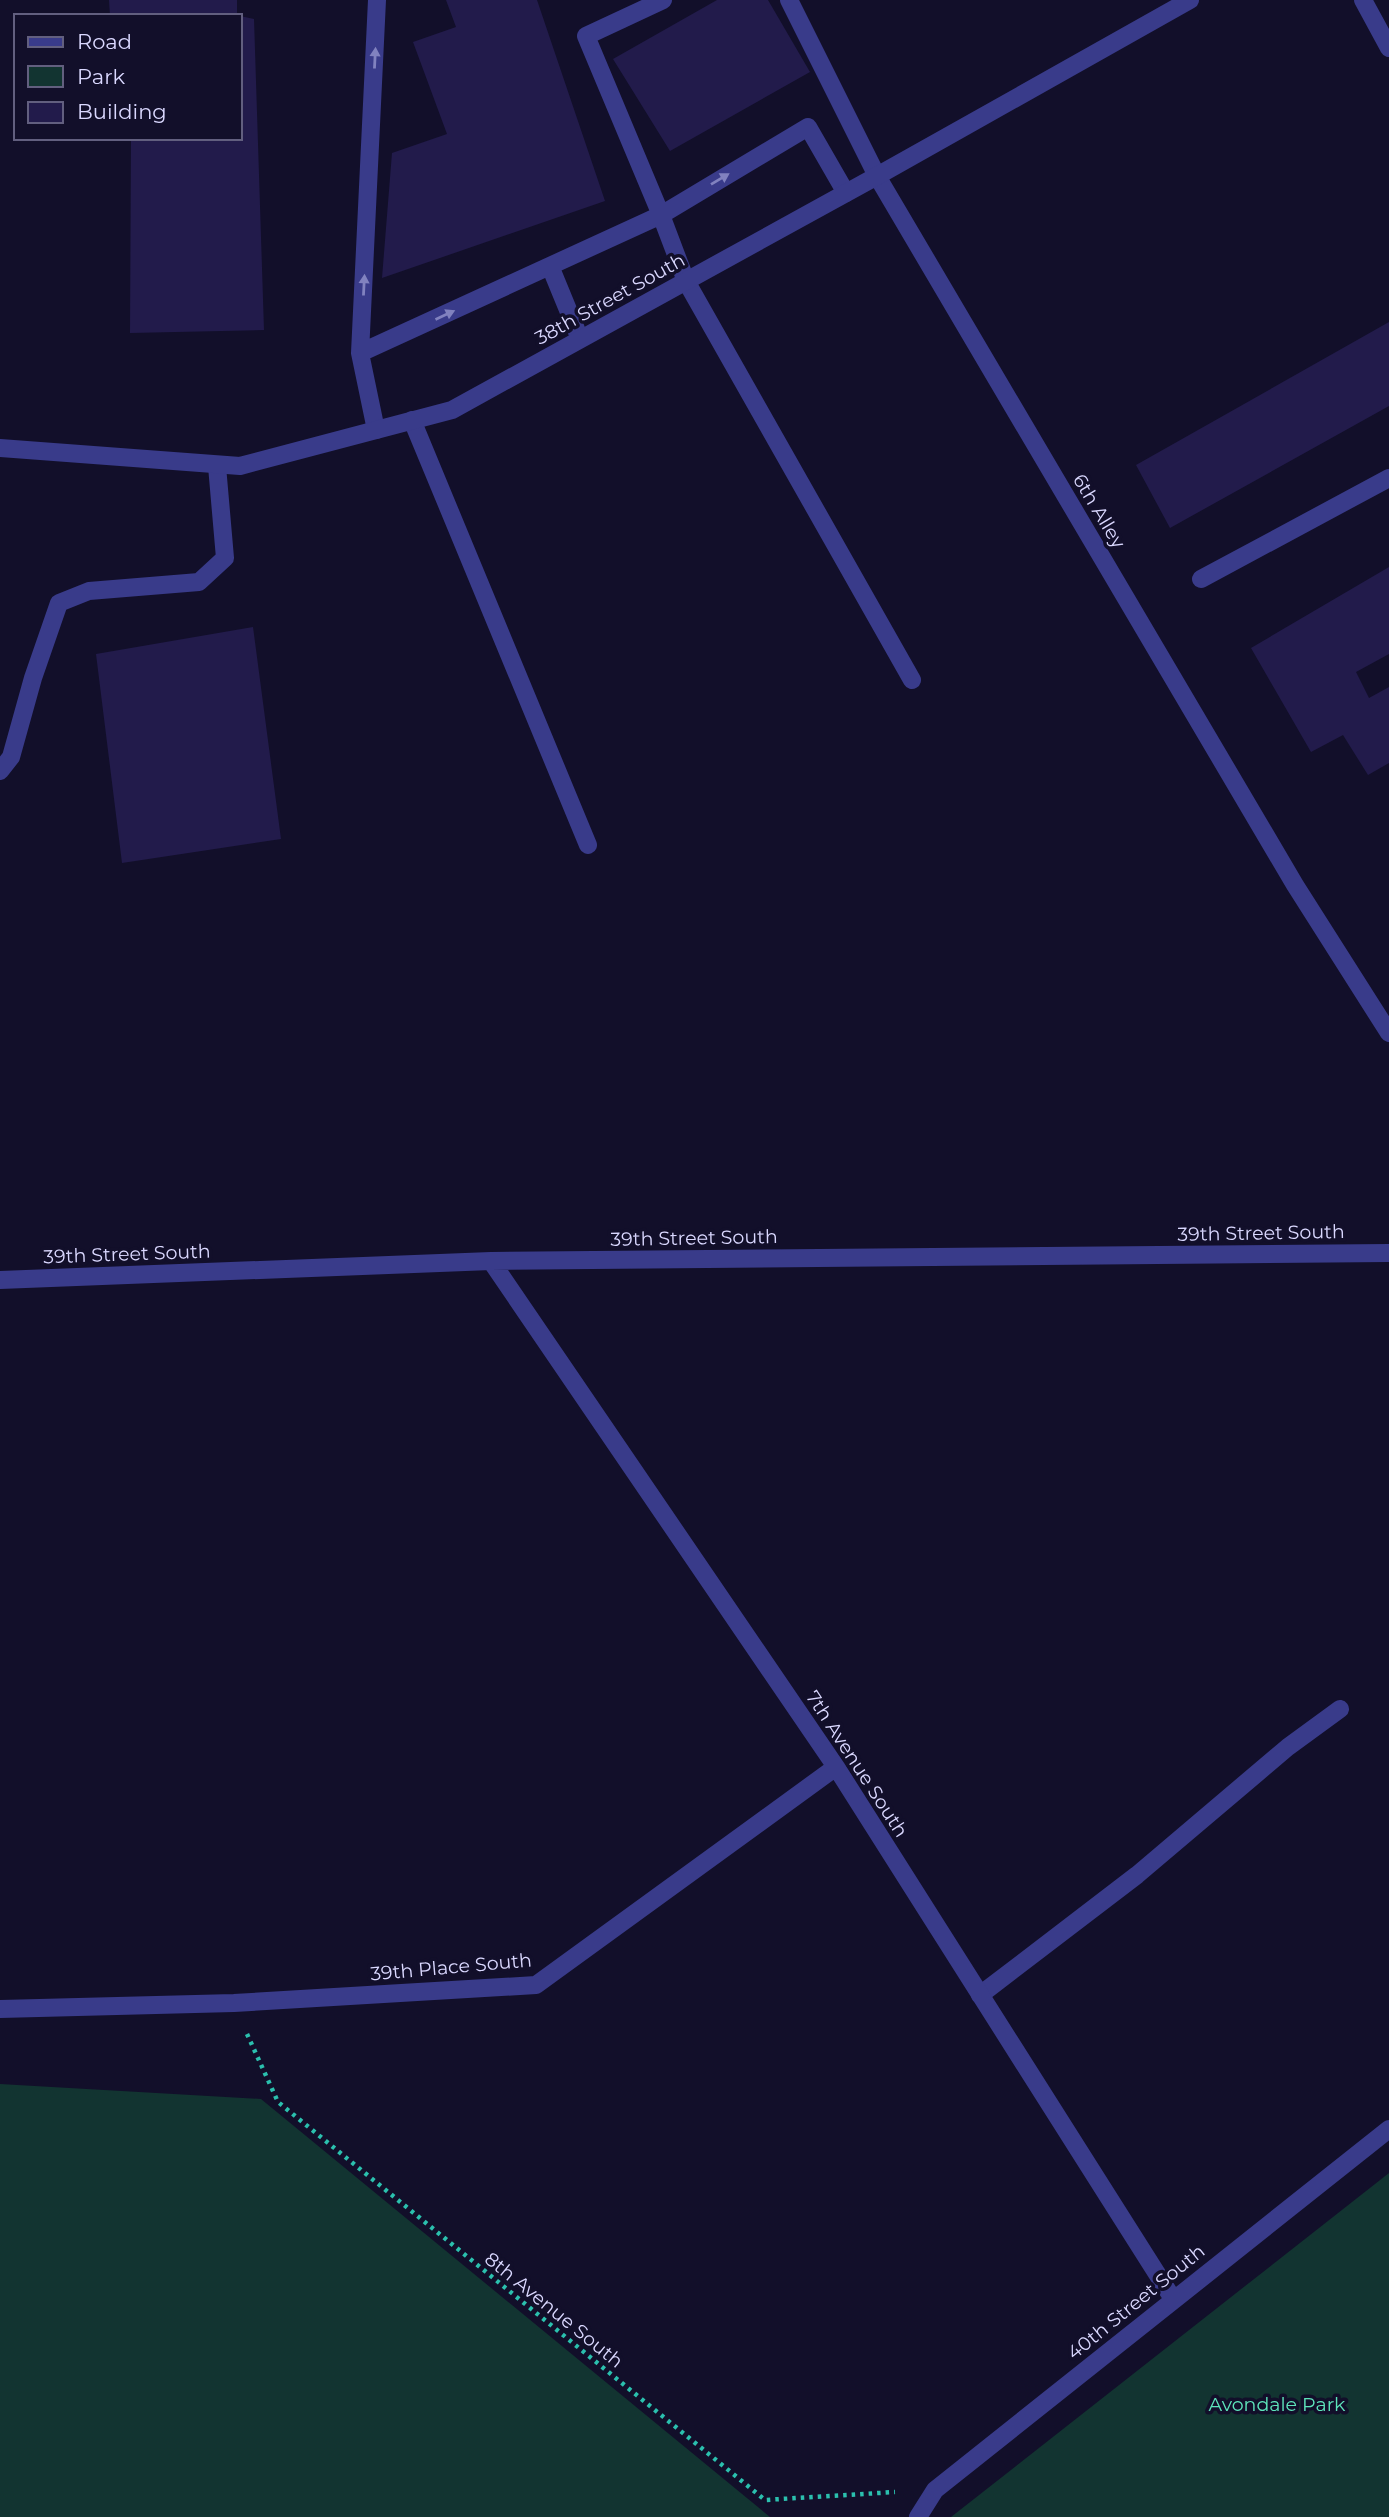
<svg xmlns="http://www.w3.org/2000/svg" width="1389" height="2517" font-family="Montserrat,sans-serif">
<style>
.green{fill:#123431}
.building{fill:#221b4b}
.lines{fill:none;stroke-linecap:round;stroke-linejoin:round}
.path{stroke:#2bc0ae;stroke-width:4.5;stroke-dasharray:3.5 5;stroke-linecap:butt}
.service{stroke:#393b8a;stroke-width:18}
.minor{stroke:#393b8a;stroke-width:18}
.oneway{fill:#8182bf}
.labels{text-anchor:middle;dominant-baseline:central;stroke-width:7;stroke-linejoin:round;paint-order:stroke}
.street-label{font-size:19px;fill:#dad8ff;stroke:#120f2a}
.park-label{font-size:19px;fill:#5ee5bb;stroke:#120f2a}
</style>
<rect width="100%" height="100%" fill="#120f2a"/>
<path class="green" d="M0,2084L261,2099L770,2517H0Z
M1389,2173V2517H951Z"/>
<path class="building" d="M109,0H237V16H110Z
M446,0H537L605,201L382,278L392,153L447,134L413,42L456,27Z
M717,0H768L810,72L670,151L613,59Z
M240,16L254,19L264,330L130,333L131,138H240Z
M1389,322V406L1170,528L1136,465Z
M1389,567V654L1356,672L1369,698L1389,687V763L1368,775L1343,735L1311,752L1251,648Z
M253,627L281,839L122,863L96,654Z"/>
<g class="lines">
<path class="path" d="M247,2034L278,2102L765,2500L895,2492"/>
<path class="service" d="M663,0L586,36L661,215L686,281L912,680
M789,0L877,176L1295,885L1389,1033
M550,266L580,339
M360,353L661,215L808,127L846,193
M412,420L588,845
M376,430L360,353L377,0
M1201,579L1389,478
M0,771L11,757L33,678L59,603L89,591L199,582L225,558L217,466
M980,1995L1137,1875L1288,1747L1340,1709"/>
<path class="minor" d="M1363,0L1389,48
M0,448L240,466L452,410L877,176L1190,0
M491,1261L836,1767L1173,2299
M0,1280L491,1261L1389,1253
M0,2009L234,2003L536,1985L836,1767
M918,2517L935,2490L1389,2129"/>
</g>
<defs><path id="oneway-solid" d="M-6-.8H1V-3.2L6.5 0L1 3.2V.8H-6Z" transform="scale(1.75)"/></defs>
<g class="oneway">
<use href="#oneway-solid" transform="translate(375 58) rotate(-87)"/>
<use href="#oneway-solid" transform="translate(720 179) rotate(-31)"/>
<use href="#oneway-solid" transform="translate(364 285) rotate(-87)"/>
<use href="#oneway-solid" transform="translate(445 315) rotate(-25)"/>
</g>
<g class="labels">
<g class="street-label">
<text transform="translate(610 299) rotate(-29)">38th Street South</text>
<text transform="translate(1099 511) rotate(59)">6th Alley</text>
<text transform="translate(1261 1233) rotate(-1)">39th Street South</text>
<text transform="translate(694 1238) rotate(-1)">39th Street South</text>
<text transform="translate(127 1254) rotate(-2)">39th Street South</text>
<text transform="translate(857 1764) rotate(57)">7th Avenue South</text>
<text transform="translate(451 1967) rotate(-5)">39th Place South</text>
<text transform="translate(1136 2302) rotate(-39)">40th Street South</text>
<text transform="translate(554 2310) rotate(39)">8th Avenue South</text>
</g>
<g class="park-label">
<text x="1277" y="2404">Avondale Park</text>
</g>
</g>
<rect x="14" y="14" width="228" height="126" fill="#120f2a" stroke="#625f7f" stroke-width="2"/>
<rect x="28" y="37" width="35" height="10" fill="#393b8a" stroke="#625f7f" stroke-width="2"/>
<text x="77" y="49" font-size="21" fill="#dad8ff">Road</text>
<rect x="28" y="66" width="35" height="21" fill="#123431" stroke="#625f7f" stroke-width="2"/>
<text x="77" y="84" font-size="21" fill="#dad8ff">Park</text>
<rect x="28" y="102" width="35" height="21" fill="#221b4b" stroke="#625f7f" stroke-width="2"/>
<text x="77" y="119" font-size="21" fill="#dad8ff">Building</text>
</svg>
